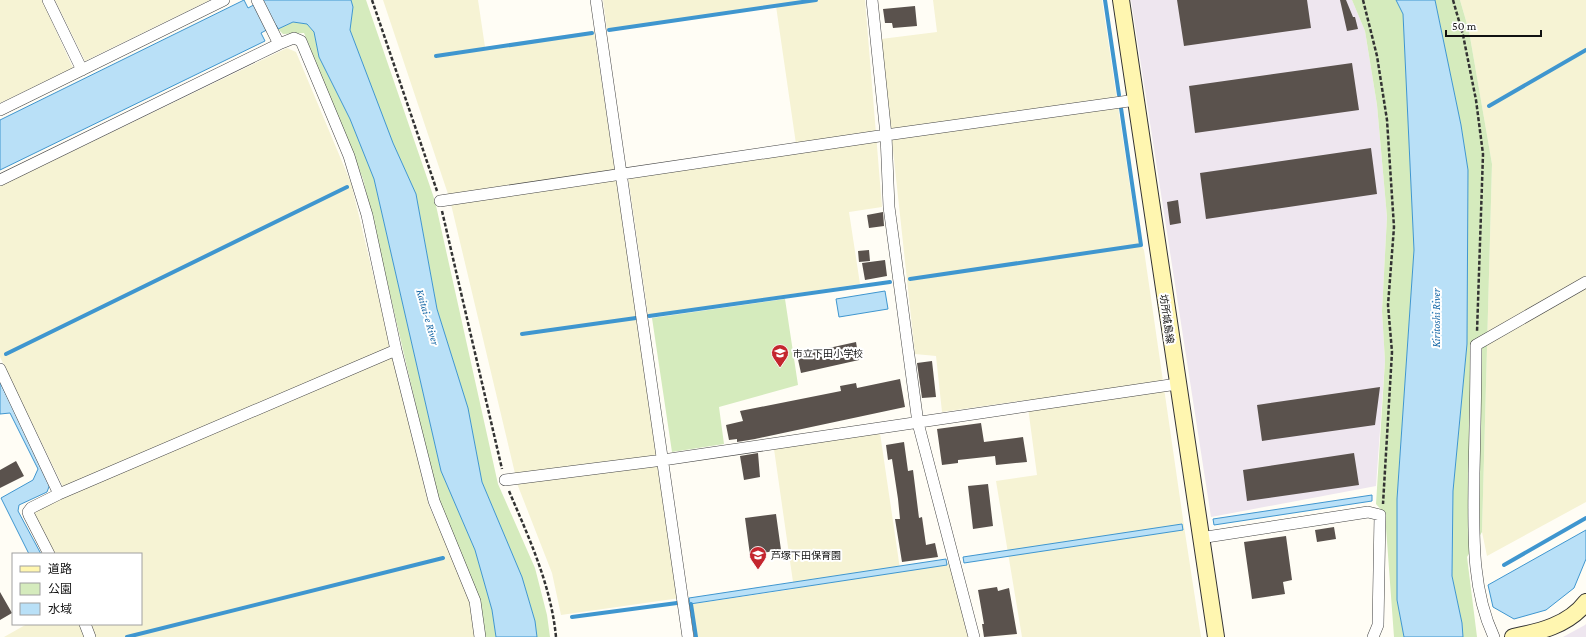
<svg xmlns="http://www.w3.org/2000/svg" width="1586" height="637" font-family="'Crimson Pro','Noto Sans JP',serif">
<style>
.industrial{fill:#eee6ef}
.farmland{fill:#f6f3d4}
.green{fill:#d5ebbd}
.water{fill:#b9e0f7;stroke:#3f96cf}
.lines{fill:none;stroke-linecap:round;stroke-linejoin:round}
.stream{stroke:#3f96cf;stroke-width:4}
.building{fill:#5a524d}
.street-casing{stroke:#444;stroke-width:12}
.secondary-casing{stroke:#333;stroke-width:18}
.path{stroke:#333;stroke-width:2.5;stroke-dasharray:4 2;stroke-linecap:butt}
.street{stroke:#fff;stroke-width:11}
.secondary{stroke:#fff6b0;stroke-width:16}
.labels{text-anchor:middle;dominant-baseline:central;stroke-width:4;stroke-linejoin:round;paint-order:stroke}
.street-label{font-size:10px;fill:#111;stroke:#fff}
.poi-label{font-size:10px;fill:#111;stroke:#fff;text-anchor:start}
.water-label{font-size:11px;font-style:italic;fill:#1768a6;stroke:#fff}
</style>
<rect width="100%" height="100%" fill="#fffdf5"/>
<path class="industrial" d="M1131,0H1352L1365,31L1377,105L1387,217L1382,311L1385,361L1376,486L1211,517Z
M1586,624V637H1563L1585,625Z"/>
<path class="farmland" d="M0,0H42L73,68L0,103Z
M55,0H210L85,61Z
M383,0H478L485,47L594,31L680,598L561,615L552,573L518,486L450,200Z
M603,0H865L882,207L849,212L860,284L648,315L627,169L796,144L776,6L607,30Z
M933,0H1102L1138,240L1144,250L1184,526L1201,637H1022L996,481L1037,475L1027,400L942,412L936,356L915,354L881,39L937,32Z
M1460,0H1586V502L1487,556L1482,532L1492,164L1469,31Z
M287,48L296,52L351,183L429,506L471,599L476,637H4L27,624H141V554H54L33,512L67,495L0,357V186Z
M880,433L900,569L949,563L968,637H697L692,604L794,589L774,449Z"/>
<path class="green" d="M351,0H366L435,201L498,484L535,568L547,615L550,637H537L535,621L522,577L482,482L468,408L437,309L416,194L393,143L350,30L353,7Z
M1352,0H1396L1403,14L1414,250L1397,499V600L1404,637H1394L1385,514L1376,504L1385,361L1382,311L1387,217L1377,105L1365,31Z
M1435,0H1460L1469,31L1492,164L1482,532L1467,557L1477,637H1463L1462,623L1452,576L1453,491L1467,344L1468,170L1461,125Z
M293,22L307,24L314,32L319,57L350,119L374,179L441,471L475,550L492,610L496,637H485L436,491L363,179L304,33L283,34L278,29Z
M785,299L798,385L719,407L724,444L672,452L652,318Z"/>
<path class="water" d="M244,0L248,8L263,0H351L353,7L350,30L393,143L416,194L437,309L468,408L482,482L522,577L535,621L537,637H496L492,610L475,550L441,471L374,179L350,119L319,57L314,32L307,24L293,22L278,29L276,25L261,33L265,41L0,170V120Z
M1396,0H1435L1461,125L1468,170L1467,344L1453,491L1452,576L1462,623L1463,637H1404L1397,600V499L1414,250L1403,14Z
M885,291L888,309L839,317L836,299Z
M0,382L50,484L47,492L19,505L18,511L41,554H29L1,498L33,480L38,469L10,413L0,414Z
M1372,495V501L1214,525L1213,519Z
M1182,524L1183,530L964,563L963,557Z
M1586,530V559L1574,588L1546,610L1514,619L1493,607L1488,585Z
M946,559L947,565L690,604L689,598Z"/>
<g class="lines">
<path class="stream" d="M1105,0L1119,95
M609,30L816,0
M436,56L592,33
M1489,106L1586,50
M910,279L1141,245L1121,108
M649,316L890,282
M522,334L636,318
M6,354L347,187
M1504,565L1586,518
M691,604L696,637
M572,617L677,603
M127,637L443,558"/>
</g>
<path class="building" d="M1177,0H1307L1311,28L1184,46Z
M1340,0H1346L1353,17H1355L1358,29L1347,31Z
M915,6L917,26L893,28L892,23H885L883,9Z
M1352,63L1359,110L1195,133L1189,86Z
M1371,148L1377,194L1206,219L1200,173Z
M1178,200L1181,223L1170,225L1167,202Z
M883,212L884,226L869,228L867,215Z
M869,250L870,261L859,262L858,251Z
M885,260L887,276L865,280L862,263Z
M856,342L859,360L801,373L797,355Z
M932,361L936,397L922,398L917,363Z
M900,379L905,407L755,439L737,442V439L729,440L726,425L743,421L740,411L841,391L840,386L856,383L857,388Z
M1380,387L1375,425L1262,441L1257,405Z
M981,423L984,442L1023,437L1027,462L996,465L995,456L958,460V463L942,465L937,429Z
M904,442L908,471L913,470L919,518L922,517L926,545L935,543L938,557L902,562L895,519H900L898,499L892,459L888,460L886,445Z
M758,453L760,477L744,480L740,456Z
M1354,453L1359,485L1247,501L1243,470Z
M16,461L24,476L0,488V470Z
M988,484L993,526L973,529L968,486Z
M776,514L781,550L750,555L745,518Z
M1334,527L1336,539L1317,542L1315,530Z
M1286,536L1292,580L1283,582L1285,594L1252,599L1244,542Z
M997,587L998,591L1009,588L1017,634L984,637L982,624H984L978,590Z
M0,592L12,613L0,620Z"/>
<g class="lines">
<defs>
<path id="street" d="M48,0L82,70
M257,0L279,44
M596,0L688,637
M872,0L886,135L889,207L918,423L974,637
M0,110L224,0
M0,180L279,44L294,38L301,41L349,156L367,215L396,350L434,501L475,601L480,637
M440,201L886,135L1136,100
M0,369L59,494
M505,480L663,460L1177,384
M1200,538L1368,512L1380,515L1378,625L1373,637
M49,554L29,515L28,512L31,508L59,494L396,350
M85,624L90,637
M1494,637C1470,586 1474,528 1474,473C1475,430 1476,388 1476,345L1586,282"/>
<path id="secondary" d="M1121,0L1216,637
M1513,637C1539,632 1569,625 1586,602"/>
</defs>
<use href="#street" class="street-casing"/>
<use href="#secondary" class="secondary-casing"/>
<path class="path" d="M372,0L437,191
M1363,0L1377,56L1387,120L1394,227L1388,305L1392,352L1383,504
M1453,0L1463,35L1476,100L1483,154L1477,332
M442,211L502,469
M509,491C529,538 551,585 556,637"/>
<use href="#street" class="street"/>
<use href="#secondary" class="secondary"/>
</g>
<defs>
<symbol id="school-pin" viewBox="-11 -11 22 30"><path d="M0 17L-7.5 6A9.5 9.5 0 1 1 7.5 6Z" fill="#c4262e" stroke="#fff"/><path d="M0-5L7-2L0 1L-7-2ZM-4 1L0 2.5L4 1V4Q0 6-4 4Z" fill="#fff"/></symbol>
</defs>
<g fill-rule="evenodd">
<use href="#school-pin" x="770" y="343" width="20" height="27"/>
<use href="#school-pin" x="748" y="545" width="20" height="27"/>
</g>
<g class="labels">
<g class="street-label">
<text transform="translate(1167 319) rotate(82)">坊所城島線</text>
</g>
<g class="poi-label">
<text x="793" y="353">市立下田小学校</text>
<text x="771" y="555">芦塚下田保育園</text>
</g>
<g class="water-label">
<text transform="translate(428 317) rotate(74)">Kaitai-e River</text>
<text transform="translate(1436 318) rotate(-90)">Kiritoshi River</text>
</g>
</g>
<rect x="12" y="553" width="130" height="72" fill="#ffffff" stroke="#a0a0a0"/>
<rect x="20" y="566" width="20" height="6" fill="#fff6b0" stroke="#a0a0a0"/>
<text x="48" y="573" font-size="12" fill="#111111">道路</text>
<rect x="20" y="583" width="20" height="12" fill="#d5ebbd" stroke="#a0a0a0"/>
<text x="48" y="593" font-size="12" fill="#111111">公園</text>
<rect x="20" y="603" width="20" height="12" fill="#b9e0f7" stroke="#a0a0a0"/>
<text x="48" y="613" font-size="12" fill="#111111">水域</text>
<path d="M1446 30v6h95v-6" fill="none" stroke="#111111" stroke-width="2"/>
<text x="1452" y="30" font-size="12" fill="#111111" stroke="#ffffff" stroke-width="3" paint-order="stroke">50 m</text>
</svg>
